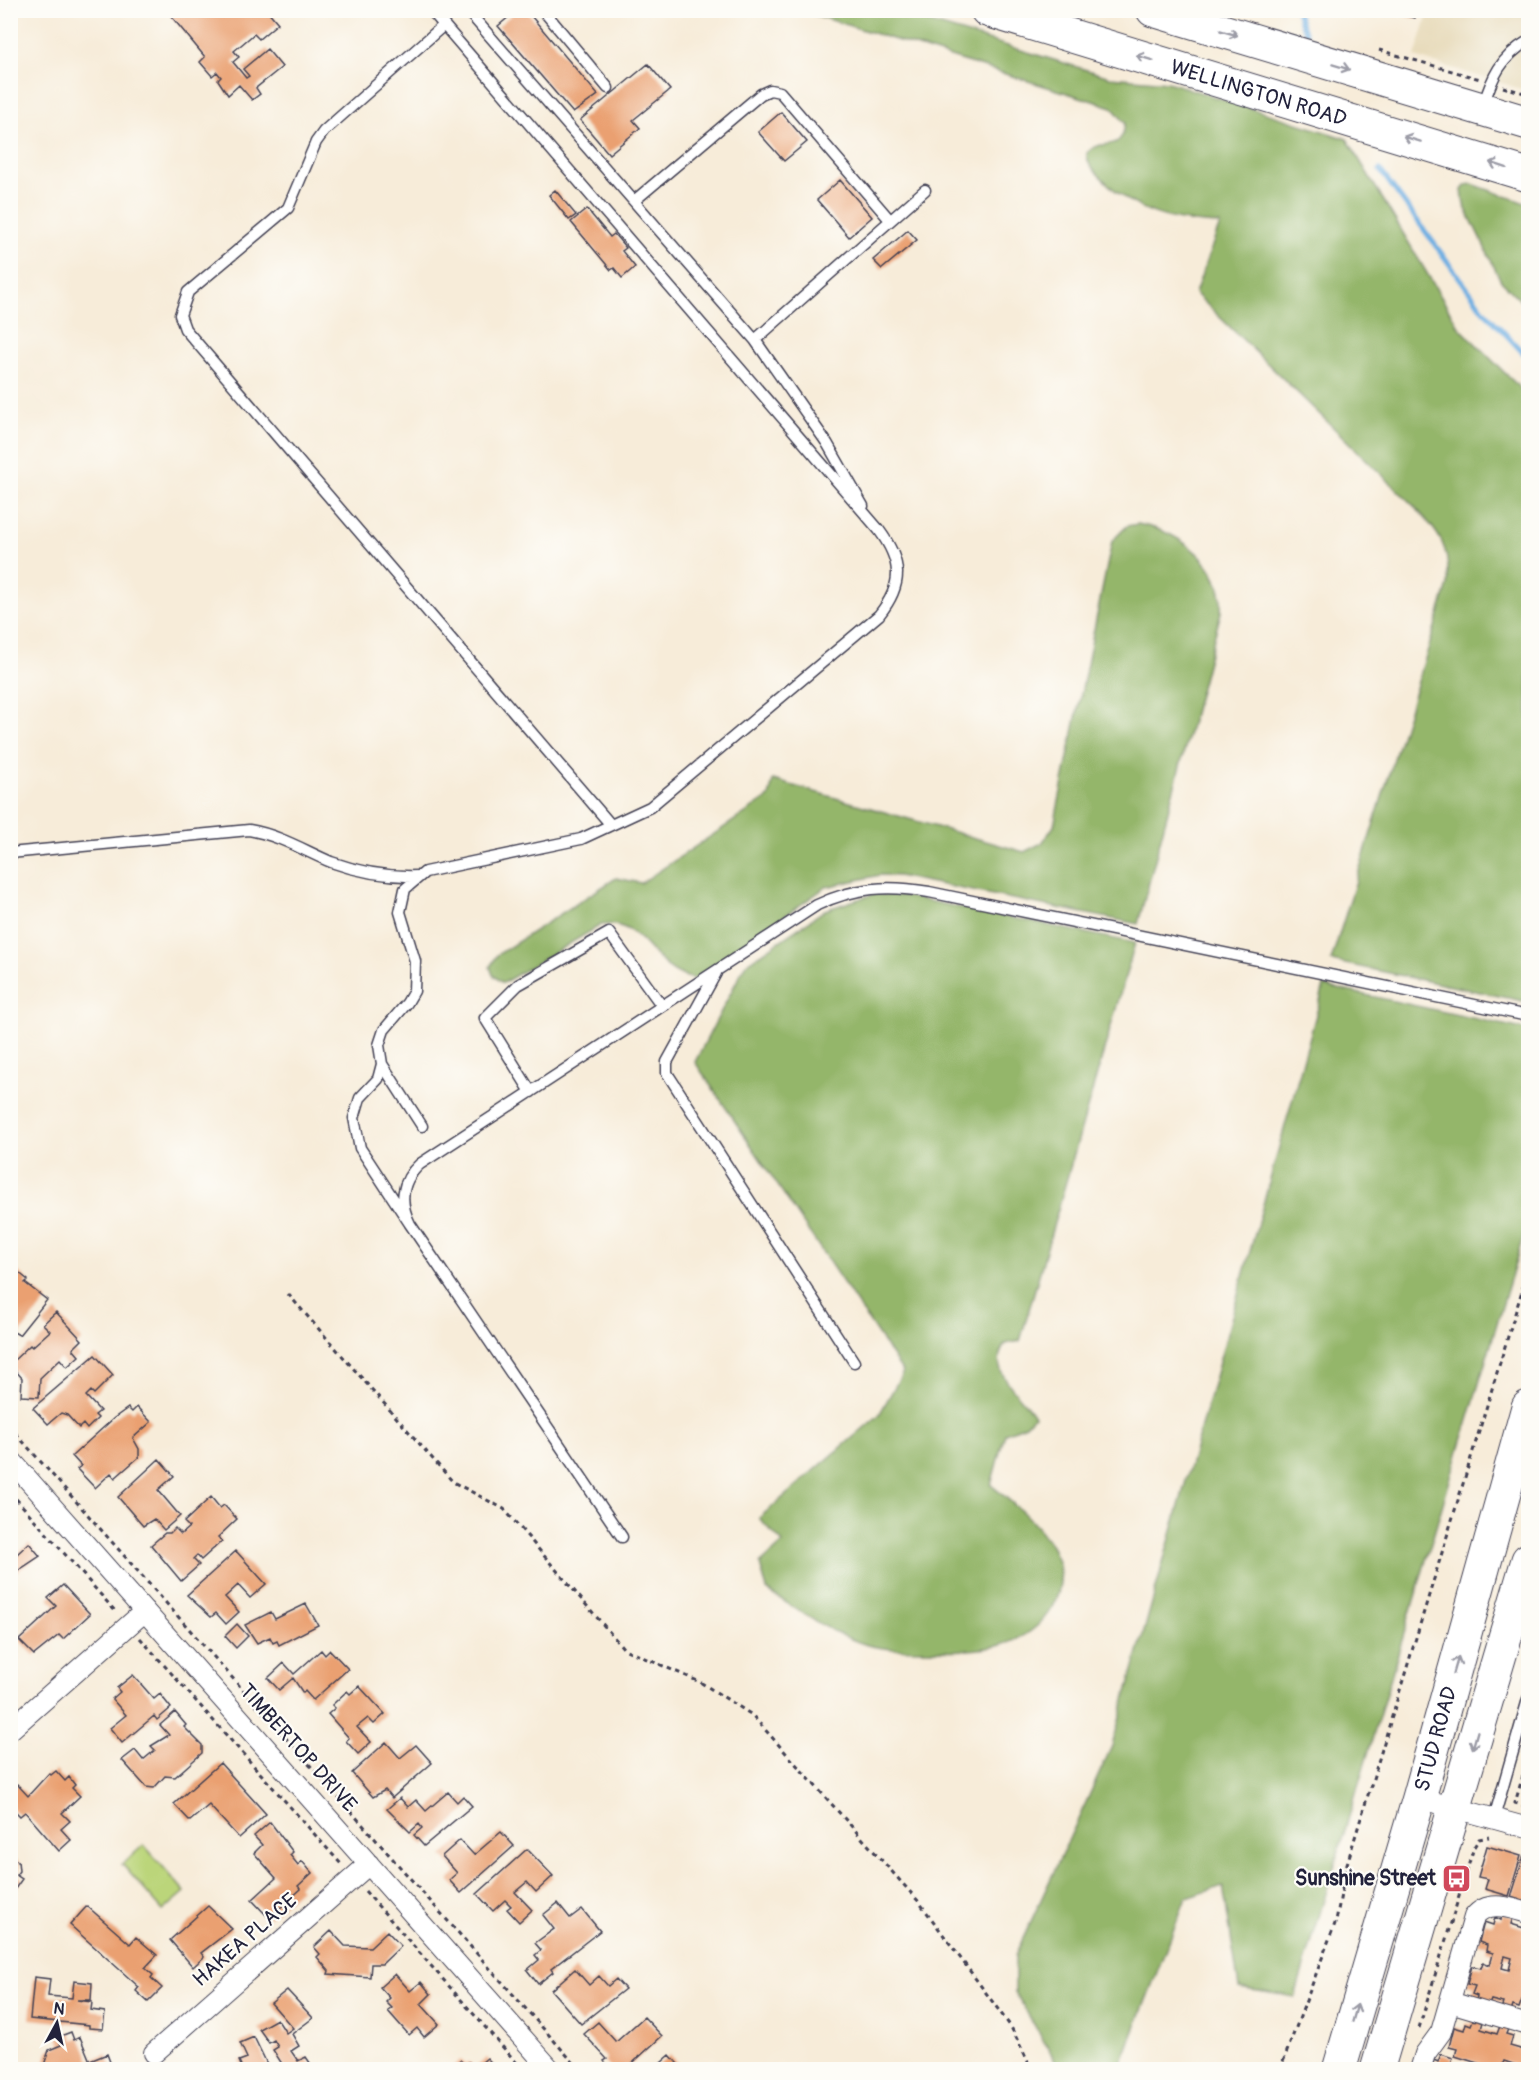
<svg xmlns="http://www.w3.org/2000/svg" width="1539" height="2080" font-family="Pangolin,sans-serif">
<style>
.built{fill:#e7daba}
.green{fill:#bbd57a;stroke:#6e7c5a;stroke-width:1.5}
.forest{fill:#94b66a;stroke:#5b6c52;stroke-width:1.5}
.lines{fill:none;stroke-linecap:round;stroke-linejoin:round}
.stream{stroke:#6eafe2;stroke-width:5}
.building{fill:#eaa071;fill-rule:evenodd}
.service-casing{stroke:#424053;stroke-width:13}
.minor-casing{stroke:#424053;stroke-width:22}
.trunk-casing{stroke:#424053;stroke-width:35}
.path{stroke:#424053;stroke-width:3;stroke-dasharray:4.5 4.5;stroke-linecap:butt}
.service{stroke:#fff;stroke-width:10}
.minor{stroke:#fff;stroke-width:20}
.trunk{stroke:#fff;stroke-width:33}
.oneway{stroke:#9c9ca7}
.labels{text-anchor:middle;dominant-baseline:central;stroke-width:4.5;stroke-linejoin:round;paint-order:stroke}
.street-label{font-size:21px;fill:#22223b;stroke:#fdfcf7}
.poi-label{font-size:21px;font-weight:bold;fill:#22223b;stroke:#fdfcf7;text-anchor:end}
</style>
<rect width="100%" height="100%" fill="#fdfcf7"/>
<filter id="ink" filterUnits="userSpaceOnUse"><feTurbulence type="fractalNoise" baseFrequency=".0167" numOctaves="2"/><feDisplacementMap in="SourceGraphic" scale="12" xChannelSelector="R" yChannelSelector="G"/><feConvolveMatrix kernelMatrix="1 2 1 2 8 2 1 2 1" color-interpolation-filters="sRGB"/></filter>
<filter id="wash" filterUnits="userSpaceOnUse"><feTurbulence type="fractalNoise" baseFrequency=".008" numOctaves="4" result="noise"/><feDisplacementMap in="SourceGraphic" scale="24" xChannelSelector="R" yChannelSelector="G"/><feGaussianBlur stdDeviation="1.35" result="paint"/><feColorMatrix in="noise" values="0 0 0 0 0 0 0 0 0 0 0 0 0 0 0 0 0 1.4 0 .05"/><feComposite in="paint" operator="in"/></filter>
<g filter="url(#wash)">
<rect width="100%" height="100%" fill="#f7ecd9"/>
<path class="built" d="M1429,11H1528V91L1415,57Z"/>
<path class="green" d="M144,1845L185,1892L163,1911L122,1864Z"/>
<path class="forest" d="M802,11H892L1110,77L1168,82L1347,139L1459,327L1528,396V1002L1331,961L1448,585C1450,545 1440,535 1414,506L1195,293L1220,224C1174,222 1136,214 1103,179C1095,171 1086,165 1087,153C1101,136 1122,156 1125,123L1112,107Z
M1472,184L1528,204V308L1501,281L1464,205L1462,190L1466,185Z
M1138,524C1181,532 1225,565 1221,612L1138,924L898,876L880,875L826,887L695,979C649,971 645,918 601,925L503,983L493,975L490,967L497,955L616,878L641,883L769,797L773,780L1024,852L1042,843L1054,826L1112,541L1127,526Z
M874,894L904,896L1135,943L1020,1341L1005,1344C985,1372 1022,1394 1034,1416L1026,1425L1005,1433L991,1485C1014,1504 1047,1530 1057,1559C1063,1576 1060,1593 1052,1607C1027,1651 975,1652 931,1650C910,1650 887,1650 867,1645C831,1634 799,1611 767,1590L760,1564L783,1543L759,1518L879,1415L903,1372L695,1062L745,965L825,910Z
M1324,986L1528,1030V1220L1295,1997L1239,1988L1223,1886L1186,1898L1119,2069H1060L1015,1992V1956L1112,1746Z"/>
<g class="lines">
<path class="stream" d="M1296,10L1306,34
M1380,170L1484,311L1528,358"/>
</g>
<g id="blocks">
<path class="building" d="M166,10H267L278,23L259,39L254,34L234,51L239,57L233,62L246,78L249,76L243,69L267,49L282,67L256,88L260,94L252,100L239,85L228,95L218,80L221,77L217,72L212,76L200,62L205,57Z
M517,10H526L598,95L573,113L498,26Z
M1385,10H1418L1415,18L1397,14L1396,16Z
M648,64L670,90L633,120L640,128L609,154L580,120Z
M781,112L807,142L784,161L758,132Z
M840,180L872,217L849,237L817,200Z
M555,190L576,215L569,220L549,195Z
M587,209L610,237L614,234L626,248L622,251L635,267L622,278L614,268L611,270L571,222Z
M908,230L917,240L882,269L873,260Z
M17,1271L28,1280L25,1283L47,1300L19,1335L10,1330V1279Z
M56,1312L82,1340L73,1349L79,1356L67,1367L60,1359L40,1378L39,1397L21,1396L22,1378L15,1370L10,1374V1360L12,1362L30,1345L32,1347L50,1331L43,1324Z
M95,1355L113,1375L94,1394L91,1391L86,1396L100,1411L95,1415L98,1418L87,1429L83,1424L79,1428L67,1415L61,1413L48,1424L33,1408Z
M137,1407L151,1422L133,1438L139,1449V1457L115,1478L111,1473L95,1488L77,1469L81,1466L72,1456L114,1418L128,1408L132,1412Z
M159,1459L174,1476L158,1490L180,1516L164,1530L154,1519L143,1526L118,1497Z
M211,1497L220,1508L224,1505L237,1519L218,1537L222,1541L201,1560L197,1555L193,1559L199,1565L181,1581L151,1545L165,1533H170L175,1528L181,1534L189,1527L184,1522Z
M29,1543L40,1556L10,1576V1547L17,1554Z
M236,1551L266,1584L250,1598L238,1585L225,1597L239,1612L226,1624L216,1613L211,1617L187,1595Z
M63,1585L90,1614L63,1639L59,1635L34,1655L19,1640L56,1606L48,1598Z
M306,1604L318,1625L279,1645L277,1641L273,1643L270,1637L257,1643L245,1625L271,1612L275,1619Z
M237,1624L248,1636L236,1648L225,1636Z
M321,1650L325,1655L330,1650L348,1669L313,1700L305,1691L303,1693L293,1678L279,1690L268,1678L284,1663L294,1674Z
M133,1675L154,1699L160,1694L171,1708L157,1720L154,1716L122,1743L110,1728L126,1715L112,1699L120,1692L117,1688Z
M359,1686L385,1714L374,1724L368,1718L357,1727L371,1742L358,1754L346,1741L349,1738L328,1714L335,1708L332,1705L347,1691L350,1694Z
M175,1712L186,1725L184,1727L202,1745V1753L175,1777L165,1776L154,1788L146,1787L122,1760L135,1750L143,1760L155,1750L151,1746L169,1735L160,1725Z
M386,1742L400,1758L416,1745L432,1763L392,1798L385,1790L373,1797L352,1773Z
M220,1763L266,1814L239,1838L209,1805L190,1821L174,1804Z
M56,1771L65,1781L69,1777L75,1785L72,1788L80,1796L62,1813L70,1821L61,1829L71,1840L59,1851L25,1812L20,1816L10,1806V1790L17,1784L28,1796L49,1773L51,1775Z
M448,1792L457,1802L463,1796L472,1806L424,1846L414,1835L422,1828L419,1824L410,1832L387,1809L400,1798L408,1807L416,1800L426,1811Z
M270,1822L293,1852L290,1855L298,1865L302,1861L312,1873L298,1886L301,1889L269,1918L252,1900L276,1878L254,1853L262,1845L254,1836Z
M501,1832L514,1846L461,1893L449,1880L457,1873L442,1856L460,1840L474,1855Z
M1487,1846L1521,1856L1509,1896L1485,1889L1488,1879L1478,1877Z
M527,1849L553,1876L536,1892L527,1882L515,1892L532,1910L519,1922L507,1909L511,1906L505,1900L493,1911L477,1894Z
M1524,1856L1528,1858V1903L1511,1897Z
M10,1857L18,1861L19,1871L16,1875L22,1879L10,1896Z
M558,1903L570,1918L582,1909L600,1931L551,1969L553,1972L538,1984L527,1970L539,1960L535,1955L541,1950L535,1943L554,1929L543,1915Z
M87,1906L130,1944L136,1937L157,1955L145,1968L153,1975L151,1978L162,1988L148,2002L136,1991L139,1987L70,1925Z
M208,1906L232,1929L201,1953L204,1957L193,1967L170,1940Z
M1502,1914L1513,1917L1511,1924L1524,1928L1526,1923L1528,1924V1964L1525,1963L1522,1974L1528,1976V2002L1522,2000L1519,2008L1513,2006L1511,2012L1501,2009L1503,2003L1491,2000L1489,2005L1476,2001L1477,1996L1472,1994L1475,1986L1467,1984L1472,1966L1481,1968L1483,1962L1490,1965L1492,1958L1493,1953L1486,1951L1487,1945L1479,1942L1484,1922L1493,1925L1495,1917L1501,1920ZM1505,1956L1512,1958L1509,1970L1502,1968Z
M331,1931L345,1946L370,1947L387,1931L401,1946L382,1964H371L370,1977L328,1974L329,1971L317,1957L320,1954L314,1947Z
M575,1969L589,1985L599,1976L608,1986L616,1979L625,1989L581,2024L551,1990Z
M395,1974L410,1991L421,1982L431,1994L421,2004L439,2024L424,2037L417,2028L409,2035L388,2011L392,2008L386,2002L390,1998L380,1987Z
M34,1977L50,1979L48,1996L72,1998L74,1981L92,1983L91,2000H77L92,2002L91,2010L105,2012L103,2029L89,2028V2025L30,2019Z
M287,1990L313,2018L292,2034L299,2046L291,2051L298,2061L306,2057L315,2070H286L273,2050L278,2047L274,2040L269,2043L259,2029L277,2019L286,2033L293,2028L271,2003Z
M644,2017L662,2036L625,2070H612L604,2061L607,2059L584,2034L598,2022L616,2042Z
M1473,2020L1483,2022L1481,2029L1497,2034L1500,2026L1508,2029L1506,2034L1513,2036L1510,2046L1524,2050L1528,2038V2070H1518L1519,2066L1504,2061L1500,2070L1455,2056L1457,2049L1449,2047L1454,2027L1464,2030L1466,2023L1471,2025Z
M71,2032L74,2040L80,2037L90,2061L107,2054L113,2070H38L46,2065L45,2062L49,2050L61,2045L58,2037Z
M254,2037L270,2070H243L239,2061L247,2058L240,2043Z
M1441,2054L1453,2058L1451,2065L1458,2067L1457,2070H1431L1434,2060L1438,2062Z
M670,2055L683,2070H653Z
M487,2058L498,2070H449L460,2060L465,2065L469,2062L475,2068Z"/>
</g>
</g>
<g filter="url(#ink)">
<use href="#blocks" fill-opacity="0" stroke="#424053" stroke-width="1.5"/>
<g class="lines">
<defs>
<path id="service" d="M467,10L755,340L827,443L863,506
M543,10L608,88
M444,25L324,131L316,142L288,208L188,292L180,315L185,329L611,825
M1483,106C1492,77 1501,57 1528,41
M634,201L761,94L770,90L780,92L890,220
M755,340L925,190
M10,853L249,830C279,835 303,850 331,862C359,872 389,877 418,876
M716,973L667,1062V1073L854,1362
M382,1064L422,1126
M531,1092L485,1018L518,985L609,933L662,1006
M410,1224L360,1148L354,1118L360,1098L378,1079L382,1064L379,1045L384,1030L407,1003L414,991L415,961L400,912L405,889L425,872L581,839L650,807L879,615C904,584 902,561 879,530L431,10
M622,1537L410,1224C399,1202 401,1181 420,1164L817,905C855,887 888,885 929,892L1528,1016
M1494,1818L1528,1699"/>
<path id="minor" d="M10,1459L551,2070
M10,1730L145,1611
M1419,1798L1528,1828
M1450,2002L1528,2025
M154,2053L369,1864
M1420,2070L1425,2054L1441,2032L1474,1917C1488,1899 1510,1908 1528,1913"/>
<g id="trunk">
<path id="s1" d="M987,10L1528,175"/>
<path d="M1153,10L1528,123"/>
<path id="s2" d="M1339,2070L1419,1798L1528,1407"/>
<path d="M1377,2070L1528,1560"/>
</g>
</defs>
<use href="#service" class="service-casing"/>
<use href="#minor" class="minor-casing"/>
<use href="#trunk" class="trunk-casing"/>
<path class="path" d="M1379,50L1480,79
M1503,87L1528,94
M288,1294L453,1482L504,1509L624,1649L700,1682L752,1715L920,1903L1011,2027L1032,2070
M10,1427L580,2070
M10,1492L116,1612
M140,1638L341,1864
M1528,1758L1515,1803L1528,1807
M365,1891L523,2070
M1419,2028L1474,1847L1479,1839L1489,1837
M1280,2070L1336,1921L1346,1867L1528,1271"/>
<use href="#service" class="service"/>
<use href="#minor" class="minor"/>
<use href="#trunk" class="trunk"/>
</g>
<defs><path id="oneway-shaft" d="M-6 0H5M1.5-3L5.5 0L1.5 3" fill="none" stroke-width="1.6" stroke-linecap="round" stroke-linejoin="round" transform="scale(1.5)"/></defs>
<g class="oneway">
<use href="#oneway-shaft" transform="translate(1229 33) rotate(16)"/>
<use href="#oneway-shaft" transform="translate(1145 58) rotate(-163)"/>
<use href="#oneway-shaft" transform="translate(1341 67) rotate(17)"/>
<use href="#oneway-shaft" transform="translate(1412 139) rotate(-163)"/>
<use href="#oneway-shaft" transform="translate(1498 165) rotate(-162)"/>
<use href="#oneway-shaft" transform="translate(1456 1665) rotate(-74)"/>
<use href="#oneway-shaft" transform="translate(1475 1740) rotate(106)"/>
<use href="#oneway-shaft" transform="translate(1355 2013) rotate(-74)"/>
</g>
</g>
<defs>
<symbol id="bus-square" viewBox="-11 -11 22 22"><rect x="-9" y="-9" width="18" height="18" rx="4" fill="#d1495b" stroke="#fdfcf7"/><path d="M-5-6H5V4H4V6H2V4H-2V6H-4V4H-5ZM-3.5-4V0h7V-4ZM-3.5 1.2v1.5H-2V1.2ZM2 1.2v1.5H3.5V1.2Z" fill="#fff"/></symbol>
</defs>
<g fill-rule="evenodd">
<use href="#bus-square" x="1440" y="1862" width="33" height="33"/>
</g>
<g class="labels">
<g class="street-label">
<text stroke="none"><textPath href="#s1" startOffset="284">WELLINGTON ROAD</textPath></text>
<text stroke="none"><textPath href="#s2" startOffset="345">STUD ROAD</textPath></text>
<text transform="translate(298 1748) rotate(48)">TIMBERTOP DRIVE</text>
<text transform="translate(245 1940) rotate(-41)">HAKEA PLACE</text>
</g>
<g class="poi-label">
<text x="1436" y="1878">Sunshine Street</text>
</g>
</g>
<rect width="1539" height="2080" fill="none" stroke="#fdfcf7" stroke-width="36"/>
<g transform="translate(57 2023) rotate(8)" stroke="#fdfcf7" stroke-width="4.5" paint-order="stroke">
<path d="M0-4.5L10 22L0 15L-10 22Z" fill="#22223b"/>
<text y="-9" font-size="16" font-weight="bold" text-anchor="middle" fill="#22223b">N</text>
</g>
</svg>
